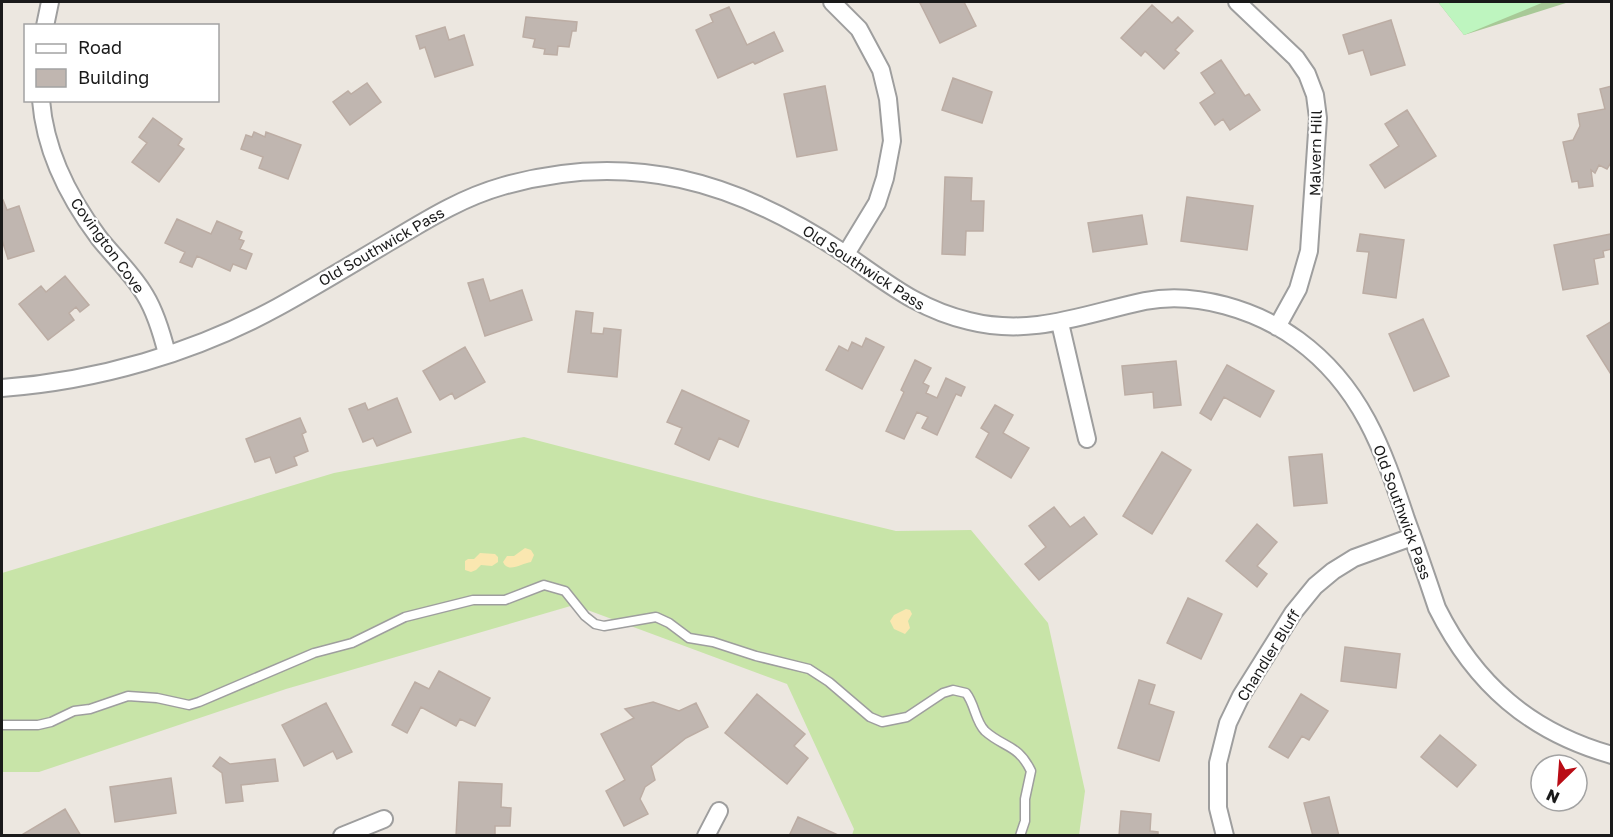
<svg xmlns="http://www.w3.org/2000/svg" width="1613" height="837" font-family="'Golos Text',sans-serif">
<style>
.grass{fill:#c8e4a8}
.forest{fill:#a8c997}
.sand{fill:#fae7b0}
.park{fill:#bef5bf}
.building{fill:#c0b6b0;stroke:#bcada4;stroke-width:1.5}
.lines{fill:none;stroke-linecap:round;stroke-linejoin:round}
.lane-casing{stroke:#9e9e9e;stroke-width:11}
.street-casing{stroke:#9e9e9e;stroke-width:20}
.lane{stroke:#fff;stroke-width:8}
.street{stroke:#fff;stroke-width:16}
.labels{text-anchor:middle;dominant-baseline:central;stroke-width:4.5;stroke-linejoin:round;paint-order:stroke}
.street-label{font-size:15px;fill:#1a1a1a;stroke:#fff}
</style>
<rect width="100%" height="100%" fill="#ece7e0"/>
<path class="grass" d="M524,437L755,497L896,531L971,530L1048,623L1085,791L1079,835H852L854,829L787,684L574,605L286,689L39,772H2V573L334,473Z"/>
<path class="forest" d="M1438,2H1569L1464,35Z"/>
<path class="sand" d="M525,548L531,550L534,555L531,562C522,563 508,574 503,562L507,556H514Z
M480,553L495,554L498,557V562L492,566L481,565L476,570L471,572L465,570V561L468,559H474Z
M906,609L910,610L912,614L908,621L910,628L905,634L894,629L890,621L894,615Z"/>
<path class="park" d="M1438,2H1544L1464,35Z"/>
<path class="building" d="M923,2H964L976,26L940,43L920,3Z
M1152,5L1172,23L1178,17L1193,31L1175,50L1179,53L1164,69L1145,51L1141,56L1121,38Z
M729,7L747,45L774,32L783,51L755,64L753,62L718,78L696,30L713,22L710,15Z
M526,17L577,22L576,31H572L569,47L558,46L557,55L544,54L545,49L533,47L535,39L523,37Z
M1391,20L1405,65L1371,75L1363,50L1349,54L1343,35Z
M445,27L449,40L464,35L473,65L435,77L425,47L420,49L416,36Z
M1221,60L1245,96L1249,94L1260,110L1230,130L1223,119L1215,125L1200,103L1215,93L1201,73Z
M953,78L992,92L982,123L942,110Z
M367,83L381,102L350,125L333,102L348,91L351,94Z
M825,86L837,150L797,157L784,94Z
M1612,86V161L1607,169L1599,165L1595,173L1591,170L1593,186L1579,188L1578,181L1572,182L1563,142L1573,140L1580,126L1578,114L1605,109L1600,89Z
M1407,110L1436,156L1385,188L1370,165L1399,146L1385,124Z
M153,118L182,139L178,145L184,149L159,182L132,162L147,143L139,137Z
M254,132L265,137L266,132L301,145L288,179L259,168L263,157L241,149L246,135L252,137Z
M945,177L972,178L971,201H984L983,231H966L965,255L942,254Z
M1187,197L1253,206L1247,250L1181,241Z
M3,200L7,210L19,206L34,251L8,259L2,240V201Z
M1142,215L1147,244L1093,252L1088,223Z
M177,219L211,234L217,221L242,232L239,239L244,241L240,249L252,254L246,269L233,264L230,271L197,256L192,267L180,262L185,252L165,243Z
M1360,234L1404,240L1396,298L1363,293L1369,252L1357,251Z
M1611,234L1612,249L1603,251L1604,257L1594,259L1598,284L1563,290L1554,245Z
M65,276L89,305L80,312L76,307L69,313L74,320L48,340L19,304L41,286L46,292Z
M483,279L490,301L522,290L532,320L485,336L468,283Z
M576,311L593,313L591,333L603,334L604,328L621,330L617,377L568,372Z
M1423,319L1449,376L1414,391L1389,334Z
M1612,321V376L1587,336Z
M866,338L884,347L862,389L826,370L839,346L848,351L852,342L862,347Z
M465,347L485,382L455,399L452,393L440,400L423,371Z
M915,360L931,368L923,383L929,386L926,393L937,398L946,378L965,387L961,396L956,394L937,435L922,428L928,417L917,412L904,439L886,431L904,392L901,390Z
M1176,361L1181,405L1154,408L1153,392L1125,395L1122,366Z
M1227,365L1274,391L1260,417L1224,397L1211,420L1200,413Z
M682,390L749,421L738,447L719,438L709,460L675,444L682,428L667,422Z
M397,398L411,432L377,446L373,438L363,442L349,409L365,403L368,410Z
M995,405L1013,415L1003,433L1029,448L1011,478L976,457L989,433L981,428Z
M300,418L306,432L302,434L308,451L294,457L297,465L276,473L270,457L255,462L246,439Z
M1162,452L1191,470L1152,534L1123,516Z
M1322,454L1327,503L1294,506L1289,457Z
M1054,507L1070,527L1084,517L1097,534L1039,580L1025,564L1046,547L1029,526Z
M1257,524L1277,542L1257,566L1267,574L1257,587L1226,561Z
M1188,598L1222,614L1201,659L1167,643Z
M1345,647L1400,654L1396,688L1341,681Z
M439,671L490,698L475,726L460,719L456,726L421,707L407,733L392,725L415,682L429,689Z
M1139,680L1155,685L1149,704L1174,712L1159,761L1118,748Z
M757,694L805,734L794,746L808,758L787,784L725,733Z
M1301,694L1328,711L1309,740L1302,736L1288,758L1269,747Z
M653,702L679,711L696,703L708,727L686,738L651,766L655,780L645,787L640,799L648,814L624,826L606,791L625,780L601,734L634,718L625,709Z
M326,703L352,752L337,759L333,751L304,766L282,725Z
M1440,735L1476,765L1457,787L1421,757Z
M220,757L230,764L275,759L278,781L241,785L243,801L226,803L222,773L213,766Z
M171,778L176,813L115,822L110,787Z
M459,782L502,784L501,807L511,808L510,826H495V836H456Z
M1329,797L1339,836H1313L1304,803Z
M65,809L81,836H20Z
M1121,811L1151,814L1150,831L1158,832V836H1119Z
M798,817L838,835L837,836H789Z"/>
<g class="lines">
<defs>
<path id="lane" d="M2,725H38L51,722L74,711L90,709L128,696L157,698L189,705L199,702L314,653L352,643L405,617L473,600H505L544,585L565,591L585,616L595,624L604,626L656,617L669,623L689,638L713,642L756,656L809,669L829,682L870,717L882,722L907,717L943,693L953,690L966,693C975,704 975,721 985,731C1004,748 1018,744 1031,771L1025,799V821L1020,836"/>
<path id="street" d="M832,2L859,29L881,70L888,99L892,141L885,178L877,203L846,254
M1237,2L1296,58L1307,74L1315,95L1318,118L1309,251L1298,289L1277,327
M45,26L50,2
M41,100C45,151 69,198 99,238C114,257 132,273 145,295C156,313 162,334 167,354
M1060,323L1087,439
M2,388C97,381 194,353 278,307C318,285 357,261 396,238C431,217 464,197 503,186C630,150 736,181 842,252C885,281 917,309 969,321C1032,337 1084,314 1145,301C1196,291 1257,310 1298,340C1361,386 1383,449 1406,519C1417,549 1427,578 1437,608C1475,684 1530,732 1612,755
M342,836L384,819
M706,836L719,811
M1225,836L1218,808V763L1228,723L1241,696L1293,613L1315,586L1333,571L1354,558L1412,537"/>
</defs>
<use href="#lane" class="lane-casing"/>
<use href="#street" class="street-casing"/>
<use href="#lane" class="lane"/>
<use href="#street" class="street"/>
</g>
<g class="labels">
<g class="street-label">
<text transform="translate(1315 153) rotate(-89)">Malvern Hill</text>
<text transform="translate(108 245) rotate(54)">Covington Cove</text>
<text transform="translate(381 246) rotate(-30)">Old Southwick Pass</text>
<text transform="translate(864 267) rotate(33)">Old Southwick Pass</text>
<text transform="translate(1403 512) rotate(70)">Old Southwick Pass</text>
<text transform="translate(1268 655) rotate(-58)">Chandler Bluff</text>
</g>
</g>
<rect width="1613" height="837" fill="none" stroke="#1a1a1a" stroke-width="6"/>
<rect x="24" y="24" width="195" height="78" fill="#ffffff" stroke="#a3a3a3" stroke-width="1.5"/>
<rect x="36" y="44" width="30" height="9" fill="#ffffff" stroke="#a3a3a3" stroke-width="1.5"/>
<text x="78" y="54" font-size="18" fill="#1a1a1a">Road</text>
<rect x="36" y="69" width="30" height="18" fill="#c0b6b0" stroke="#a3a3a3" stroke-width="1.5"/>
<text x="78" y="84" font-size="18" fill="#1a1a1a">Building</text>
<g transform="translate(1559 783) rotate(205)"><circle r="28" fill="#ffffff" stroke="#a3a3a3" stroke-width="1.5"/>
<path d="M0-4.5L10 22L0 15L-10 22Z" fill="#b90c15"/>
<text y="-9" font-size="16" font-weight="bold" text-anchor="middle" fill="#1a1a1a">N</text>
</g>
</svg>
